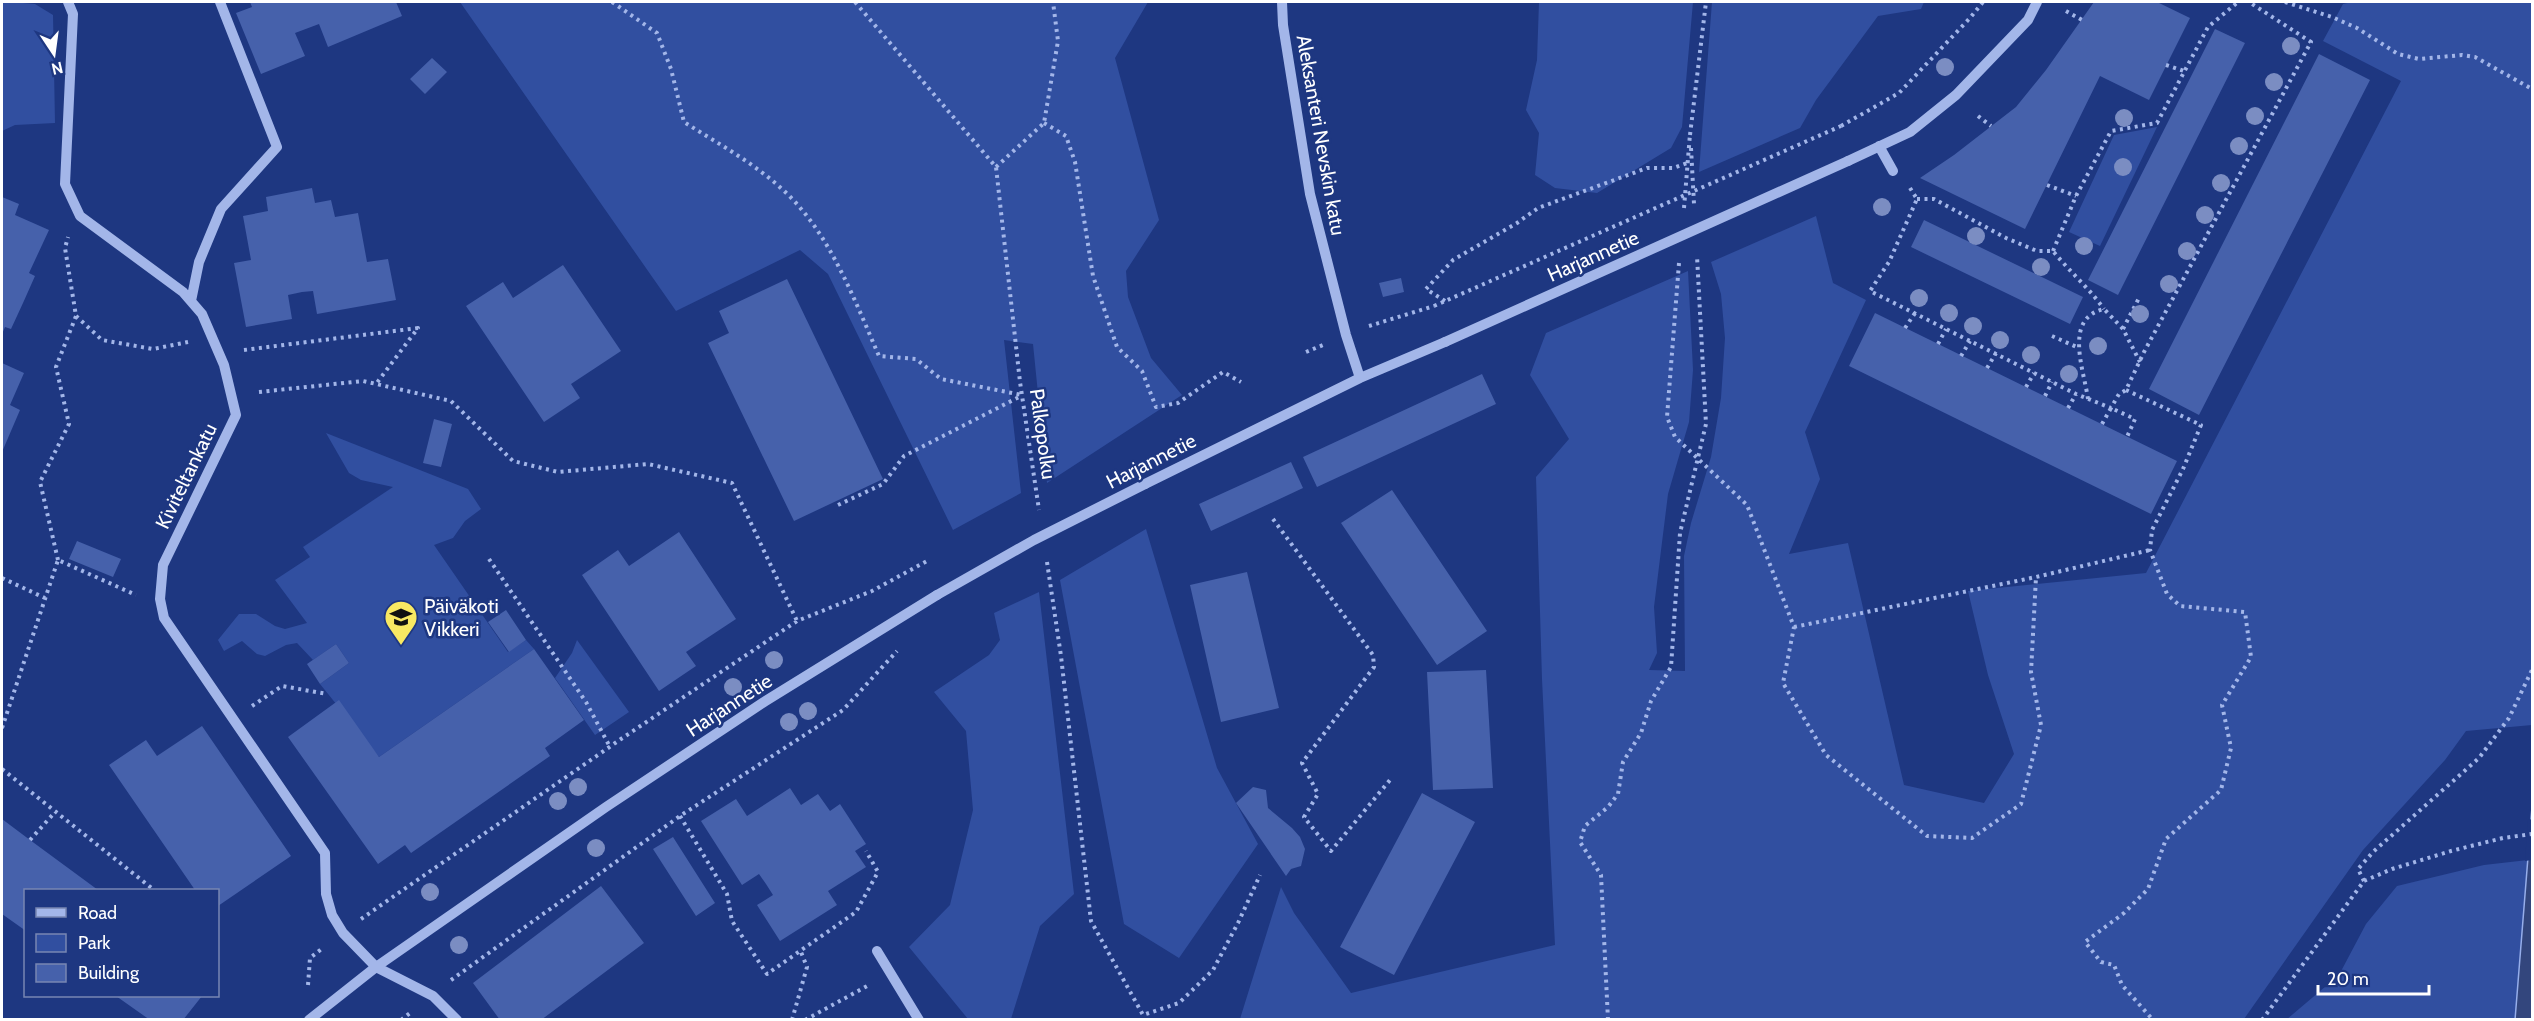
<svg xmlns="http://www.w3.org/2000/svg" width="2534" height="1021" font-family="Cabin,sans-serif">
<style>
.green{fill:#314fa0}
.water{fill:#33467d;stroke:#96aeeb;stroke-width:1.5}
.pier{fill:#1e3781}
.building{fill:#4661ab}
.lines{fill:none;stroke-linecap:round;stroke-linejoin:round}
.path{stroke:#a3b6e9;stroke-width:4;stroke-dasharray:3 4.5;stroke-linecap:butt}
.minor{stroke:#a3b6e9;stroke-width:10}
.path-bridge{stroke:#a3b6e9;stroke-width:4;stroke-dasharray:3 4.5;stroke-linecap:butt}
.minor-bridge{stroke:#a3b6e9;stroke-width:10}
.tree{fill:#7b8dc2}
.labels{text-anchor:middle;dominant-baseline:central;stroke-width:5;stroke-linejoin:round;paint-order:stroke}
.street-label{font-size:20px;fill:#fff;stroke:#1e3781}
.poi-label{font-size:20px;fill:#fff;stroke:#1e3781;text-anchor:start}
</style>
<rect width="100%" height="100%" fill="#1e3781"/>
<path class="green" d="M12,2L35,4L53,15L55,123L15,125L2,131V3Z
M460,2H1148L1115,58L1159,220L1126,271L1128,297L1151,358L1182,395L1047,483L1033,344L1004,340L1021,493L953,530L828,274L800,250L676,311Z
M1539,2H1693L1682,127L1671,148L1597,193L1555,188L1535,175L1539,133L1526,110L1537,60Z
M1712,2H1924L1921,9L1878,16L1816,100L1800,128L1699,172Z
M2352,2H2532V725L2466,731L2445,760L2363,850L2244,1019H1240L1281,887L1294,913L1351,993L1555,945L1542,679L1536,477L1569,439L1530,375L1546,333L1688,271L1693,370L1689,422L1668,494L1654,607L1657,653L1649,670L1685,671L1684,556L1691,523L1711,457L1721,398L1725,338L1721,294L1711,262L1816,216L1833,283L1866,300L1805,432L1820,479L1789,554L1848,543L1904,785L1984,803L2014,754L1988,675L1968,591L2146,573L2401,81L2323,41L2343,4Z
M2157,127L2100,246L2069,232L2114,135Z
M326,433L468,489L481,509L465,521L453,538L434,545L508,652L526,640L534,649L379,757L320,684L349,663L336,644L313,660L297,643L286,645L265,656L257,654L242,641L224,651L218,640L239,614H256L275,626L285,629L307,623L275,580L310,557L303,547L393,487L361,480L349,473Z
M1146,529L1217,768L1258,844L1179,958L1124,924L1060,580Z
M1039,592L1074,894L1040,926L1011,1019H968L909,947L950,905L973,810L966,731L934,692L989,655L1000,640L994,613Z
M577,640L629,712L595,735L555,678L572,653Z
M2528,860L2515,1019L2286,1020L2339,975L2366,924L2397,886L2484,865Z"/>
<path class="water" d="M2532,807V1019L2515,1020Z"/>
<path class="pier" d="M2532,819V860L2525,861L2528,820Z"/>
<path class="building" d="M250,2H396L402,16L328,47L319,24L295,33L305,56L261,74L236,13L252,7Z
M2094,2H2157L2190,18L2149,100L2100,76L2025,229L1920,178L1954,155L2016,107L2046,70Z
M2215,29L2245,43L2118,295L2088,280Z
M2319,54L2370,80L2199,415L2149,389Z
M432,58L447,72L425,94L410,79Z
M312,188L315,203L331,200L335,217L358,213L367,262L388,259L396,300L317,314L313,291L302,292L288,295L292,319L246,327L234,263L251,260L243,216L268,211L266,197Z
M2,197L19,204L15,215L49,230L29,273L35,276L23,303L11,329L5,327L2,334Z
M1924,220L2083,297L2070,324L1911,247Z
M563,265L621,351L571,384L580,398L544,422L466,306L503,282L513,298Z
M1401,278L1404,292L1383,297L1379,283Z
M787,279L883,479L794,521L708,343L729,333L719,311Z
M1875,313L2177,461L2151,514L1849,366Z
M2,363L24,373L10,405L20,410L2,452Z
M1482,374L1496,404L1317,487L1303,457Z
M434,419L452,424L441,467L423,463Z
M1291,462L1303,488L1211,531L1199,504Z
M1392,490L1487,631L1437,665L1341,523Z
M679,532L736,619L686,652L696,666L659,691L582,575L618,550L629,566Z
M77,541L121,559L113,577L69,559Z
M1247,572L1279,708L1221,722L1190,585Z
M506,610L526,640L509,652L488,622Z
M336,644L349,663L320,684L307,664Z
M534,649L584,720L545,748L550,756L411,853L405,845L378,864L288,737L339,700L379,757Z
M1486,670L1493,788L1433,790L1427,672Z
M202,726L291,856L218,906V890H195L109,765L146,740L157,756Z
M1253,787L1266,790L1268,808L1292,828L1300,837L1305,849L1301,866L1291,869L1286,876L1236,803Z
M790,788L801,805L818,794L830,811L840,804L866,844L855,851L866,867L828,891L837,905L780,941L757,905L773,895L766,884L759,874L742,885L701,821L736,799L747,816Z
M1422,793L1475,822L1394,975L1340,947Z
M2,819L30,840L98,890H26V931L2,914Z
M673,837L715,903L696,916L653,849Z
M601,886L644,943L541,1020H500L473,983Z
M116,996H202L183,1020H150Z"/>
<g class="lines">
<path class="path" d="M612,2L657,33L671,69L684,122C725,148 771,172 802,210C836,250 858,308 879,356L916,359L941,379L1022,395
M855,2L996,167L1020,382L1039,510
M2285,2L2332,17L2357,28L2398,54L2419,59L2462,55L2475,57L2532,89
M2066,11L2082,20
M2166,65L2184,71
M1978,116L1991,126
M1044,123L1066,136L1075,162L1093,276L1117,347L1142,371L1156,407L1178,403L1223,372L1241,382
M1841,126L1899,93L1970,18L1983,2
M1690,135L1706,2
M1691,148L1694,204
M996,167L1044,123L1058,41L1053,2
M2047,185L2076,196
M1910,188L1917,199L1889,262L1870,291L2076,394L2111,408L2119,394L2126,390L2144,352L2311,42L2249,2
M1917,199H1934L2006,238L2037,251H2053C2069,271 2089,288 2104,309
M1684,208L1690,134
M2053,251L2076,196L2111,131L2157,123L2208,27L2238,2
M1679,263L1667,417L1675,437L1747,505L1794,627L1783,683L1826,755L1927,836L1972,838L2021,804L2041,725L2031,672L2036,577
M1445,301L1426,289L1453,260L1517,223L1538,208L1647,168H1673L1687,163
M76,316L102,340L153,349L188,342
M1369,326L1434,306
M1905,328L1915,313
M2123,329L2140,296
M2052,336L2079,348
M1938,344L1946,329
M244,350L418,328L376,384
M1306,352L1323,345
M1961,356L1970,341
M1987,368L1996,353
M2026,387L2034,373
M2126,390L2201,425L2183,469L2152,530L2150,550L2167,594L2180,606L2245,612L2251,657L2222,705L2231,748L2221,790L2166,839L2148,889L2124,913L2085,942L2101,962L2114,965L2122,985L2153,1020
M259,392L363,381L451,401L513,461L558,472L648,464L732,483L797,621
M2045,396L2052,382
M2088,399C2084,370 2063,318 2104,309L2123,329L2140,362
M2068,408L2076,394
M2102,424L2111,408L2135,419L2127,437
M838,505L883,484L904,456L1021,396
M1273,519L1373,655L1374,667L1302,763L1318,794L1304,817L1331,851L1390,780
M489,559L586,702L610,747
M58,560L40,482L69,424L56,367L76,316L65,248L68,237
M1047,562L1061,656L1091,921L1143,1015L1179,1003L1213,970L1238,923L1260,875
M2,578L45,598
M1794,627L2036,577L2150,550
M252,706L282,686L327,694
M2,728L58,560L136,595
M2,769L154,890
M680,816L727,894L732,921L767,974L856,912L878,872L866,851
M30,840L55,812
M2364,881L2358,869L2373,852L2479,758L2509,718L2532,670
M361,919L621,739L797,621L872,591L927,561
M451,980L680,816L843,710L897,651
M308,985L310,958L324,947
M401,1020L410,1013
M792,1020L807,967L801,952
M805,1020L869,985
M1608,1020L1601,875L1580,842L1585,826L1608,807L1618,794L1623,762L1641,733L1651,701L1671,667L1680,533L1706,424L1697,256
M2262,1020L2364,881L2392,869L2451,851L2503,838L2532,834"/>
<path class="minor" d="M68,2L73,14L65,184L80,216L183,292L202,314L224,365L236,415L163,565L160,599L164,618L325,853L326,894L332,915L343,933L376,967L433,996L457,1020
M1282,2L1283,25L1310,194L1346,335L1360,378
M1879,146L1893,171
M1848,161L1910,132L1956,95L2028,20L2037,2
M191,301L199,262L221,209L277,147L220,2
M1145,484L1360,378L1445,342
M877,951L919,1020
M309,1020L376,967L606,807L764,702L937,595"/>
<path class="path-bridge" d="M1434,306L1841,126"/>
<path class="minor-bridge" d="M1445,342L1848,161
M937,595L1034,540L1145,484"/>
</g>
<g class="tree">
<circle cx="2291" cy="46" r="9"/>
<circle cx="1945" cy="67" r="9"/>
<circle cx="2274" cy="82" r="9"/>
<circle cx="2255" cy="116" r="9"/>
<circle cx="2124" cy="118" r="9"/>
<circle cx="2239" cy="146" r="9"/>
<circle cx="2123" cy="167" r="9"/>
<circle cx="2221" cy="183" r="9"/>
<circle cx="1882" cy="207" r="9"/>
<circle cx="2205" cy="215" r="9"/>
<circle cx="1976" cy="236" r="9"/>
<circle cx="2084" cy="246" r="9"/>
<circle cx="2187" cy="251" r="9"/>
<circle cx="2041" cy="267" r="9"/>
<circle cx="2169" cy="284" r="9"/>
<circle cx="1919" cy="298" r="9"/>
<circle cx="1949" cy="313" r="9"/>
<circle cx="2140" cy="314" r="9"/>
<circle cx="1973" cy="326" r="9"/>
<circle cx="2000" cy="340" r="9"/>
<circle cx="2098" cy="346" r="9"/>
<circle cx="2031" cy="355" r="9"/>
<circle cx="2069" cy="374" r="9"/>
<circle cx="774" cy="660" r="9"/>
<circle cx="733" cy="687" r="9"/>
<circle cx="808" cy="711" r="9"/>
<circle cx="789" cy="722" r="9"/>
<circle cx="578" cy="787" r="9"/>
<circle cx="558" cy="801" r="9"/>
<circle cx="596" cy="848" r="9"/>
<circle cx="430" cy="892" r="9"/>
<circle cx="459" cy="945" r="9"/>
</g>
<defs>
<symbol id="school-pin" viewBox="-11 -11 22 30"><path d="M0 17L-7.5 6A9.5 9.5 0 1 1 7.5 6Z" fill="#f8e862" stroke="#1e3781"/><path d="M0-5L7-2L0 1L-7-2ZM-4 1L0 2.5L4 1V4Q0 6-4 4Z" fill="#111"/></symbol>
</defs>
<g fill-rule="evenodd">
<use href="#school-pin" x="382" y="598" width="38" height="52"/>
</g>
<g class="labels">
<g class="street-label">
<text transform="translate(1321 135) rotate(80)">Aleksanteri Nevskin katu</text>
<text transform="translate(1593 256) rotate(-24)">Harjannetie</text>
<text transform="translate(1043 434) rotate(82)">Palkopolku</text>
<text transform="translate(1151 461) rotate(-27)">Harjannetie</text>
<text transform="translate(186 476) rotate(-64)">Kiviteltankatu</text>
<text transform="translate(729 705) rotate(-33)">Harjannetie</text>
</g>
<g class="poi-label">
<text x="424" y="606">Päiväkoti<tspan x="424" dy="23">Vikkeri</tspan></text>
</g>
</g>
<rect width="2534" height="1021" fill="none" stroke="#ffffff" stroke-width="6"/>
<rect x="24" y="889" width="195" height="108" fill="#1e3781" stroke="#7887b3" stroke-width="1.5"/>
<rect x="36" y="908" width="30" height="9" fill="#a3b6e9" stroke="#7887b3" stroke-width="1.5"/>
<text x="78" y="919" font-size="18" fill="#ffffff">Road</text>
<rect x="36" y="934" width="30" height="18" fill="#314fa0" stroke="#7887b3" stroke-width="1.5"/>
<text x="78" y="949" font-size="18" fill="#ffffff">Park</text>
<rect x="36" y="964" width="30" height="18" fill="#4661ab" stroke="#7887b3" stroke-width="1.5"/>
<text x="78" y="979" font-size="18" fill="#ffffff">Building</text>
<g transform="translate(54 54) rotate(167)" stroke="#1e3781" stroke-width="4.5" paint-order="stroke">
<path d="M0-4.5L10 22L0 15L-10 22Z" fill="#ffffff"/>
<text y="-9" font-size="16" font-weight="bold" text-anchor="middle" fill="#ffffff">N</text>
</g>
<path d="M2318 985v9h111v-9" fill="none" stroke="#ffffff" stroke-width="3"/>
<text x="2327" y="985" font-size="18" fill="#ffffff" stroke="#1e3781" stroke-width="4.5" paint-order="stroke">20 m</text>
</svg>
